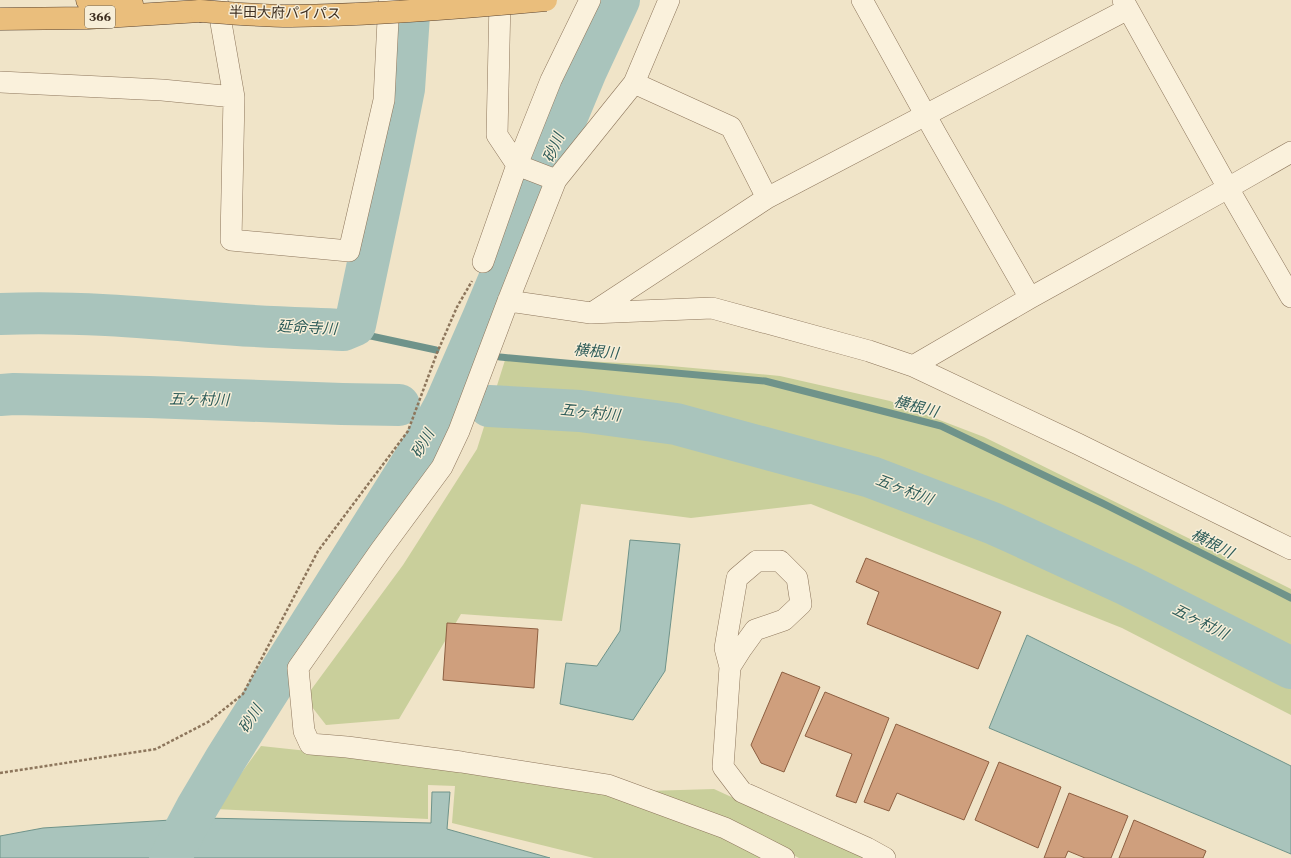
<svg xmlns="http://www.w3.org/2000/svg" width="1291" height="858" font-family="Spectral,'Noto Sans JP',serif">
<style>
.green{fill:#c9cf9b}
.water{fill:#a9c4bc;stroke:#6f938a}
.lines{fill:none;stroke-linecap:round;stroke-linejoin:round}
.stream{stroke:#6f938a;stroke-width:7}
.river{stroke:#a9c4bc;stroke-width:42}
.building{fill:#cf9f7d;stroke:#8d5f41}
.minor-casing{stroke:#8d765c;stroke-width:22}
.trunk-casing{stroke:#5b4430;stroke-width:23}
.path{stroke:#8d765c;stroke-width:2.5;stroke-dasharray:3 2;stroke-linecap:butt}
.minor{stroke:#faf1dc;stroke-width:21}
.trunk{stroke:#eabe7c;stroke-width:22}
.trunk-bridge-casing{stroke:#5b4430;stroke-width:23;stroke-linecap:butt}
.trunk-bridge{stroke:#eabe7c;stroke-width:22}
.labels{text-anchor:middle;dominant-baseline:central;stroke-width:3;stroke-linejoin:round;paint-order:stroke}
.shield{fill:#f7eed8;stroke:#756857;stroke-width:1}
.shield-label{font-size:13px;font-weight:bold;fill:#3d2e20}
.street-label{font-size:14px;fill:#3d2e20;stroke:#f7eed8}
.water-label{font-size:15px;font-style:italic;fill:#2f5d5a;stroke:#f7eed8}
</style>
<rect width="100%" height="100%" fill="#f0e4c8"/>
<path class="green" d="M506,357L660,365L780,376L890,401L984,437L1291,589V715L1122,628L811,504L691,518L581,504L562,621L461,614L399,719L326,725L305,698L403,565L477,449Z
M261,746L401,761L606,790L719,833L768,858H594L452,823L455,786L428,785V819L215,809Z
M714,789L864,858H799L730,823L647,791Z"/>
<path class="water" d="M630,540L680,544L665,671L633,720L560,704L566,663L597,666L620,631Z
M1027,635L1291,766V854L989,728Z
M432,792H450L447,829L550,858H0V836L43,828L203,818L431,823Z"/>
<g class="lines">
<path class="stream" d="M343,330L436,350
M500,357L765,381L941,426L1102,503L1291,598"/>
<path class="river" d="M0,314C71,311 142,317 212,323C256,327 300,328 343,330L355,325L390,159L404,89L410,0
M0,395L14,394L149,397L342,404L399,405
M489,406L580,411L676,424L871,477L992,523L1010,531L1127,585L1291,668
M170,858L196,809L225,760L424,444L445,405L483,318L586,71L619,0"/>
</g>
<path class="building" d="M866,558L1001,612L978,669L867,624L879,592L856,582Z
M447,623L538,629L534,688L443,680Z
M782,672L820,687L784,772L761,763L751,745Z
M825,692L889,718L856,803L836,796L852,754L805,736Z
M896,724L989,762L964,820L897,793L889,811L864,802Z
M999,762L1061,787L1038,848L975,820Z
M1069,793L1128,816L1111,858H1085L1068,851L1065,858H1044Z
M1134,820L1206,851L1203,858H1119Z"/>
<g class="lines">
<defs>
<path id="minor" d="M217,0L234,97L231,240L349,251L384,100L389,0
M500,0L497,135L517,165
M669,0L634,83L556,180L508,301L459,431L442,467L380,551L298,668L304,731L310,744L347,747L461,762L608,785L725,828L784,858
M862,0L936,134L1030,298
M1123,0L1228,188L1291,297
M0,82L162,90L234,97
M634,83L731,127L767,198
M517,165L556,180
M483,262L517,165L551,80L590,0
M508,301L591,313L712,308L869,351L913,366L1078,444L1291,549
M592,313L767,198L1128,9
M913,366L1030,298L1228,188L1291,152
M730,667L742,648L755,630L784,620L801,604L797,578L780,561H757L737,578L725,648L730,667L723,767L742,792L867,848L885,858"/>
<path id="trunk" d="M87,0L132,4
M0,19L88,18L200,11"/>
</defs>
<use href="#minor" class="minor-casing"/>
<use href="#trunk" class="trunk-casing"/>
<path class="path" d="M0,773L156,749L208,722L243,694L318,551L408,431L437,353L457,307L472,281"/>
<use href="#minor" class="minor"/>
<use href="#trunk" class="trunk"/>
<defs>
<path id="trunk-bridge" d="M200,11C231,13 261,16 291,16C376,15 461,8 546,0"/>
</defs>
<use href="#trunk-bridge" class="trunk-bridge-casing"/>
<use href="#trunk-bridge" class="trunk-bridge"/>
</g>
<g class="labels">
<rect class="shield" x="85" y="6" width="30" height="22" rx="3"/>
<g class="shield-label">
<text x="100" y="17">366</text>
</g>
<g class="street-label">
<text transform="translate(285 13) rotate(1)">半田大府パイパス</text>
</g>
<g class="water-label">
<text transform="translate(554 148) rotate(-67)">砂川</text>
<text transform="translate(307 328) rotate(3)">延命寺川</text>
<text transform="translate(596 352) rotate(5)">横根川</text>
<text transform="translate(199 400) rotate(1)">五ヶ村川</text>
<text transform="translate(916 407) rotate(15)">横根川</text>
<text transform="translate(590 413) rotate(6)">五ヶ村川</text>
<text transform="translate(423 444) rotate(-60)">砂川</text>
<text transform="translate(904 490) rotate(21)">五ヶ村川</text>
<text transform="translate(1212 544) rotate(27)">横根川</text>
<text transform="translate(1200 622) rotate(27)">五ヶ村川</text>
<text transform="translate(251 719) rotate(-58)">砂川</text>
</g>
</g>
</svg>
